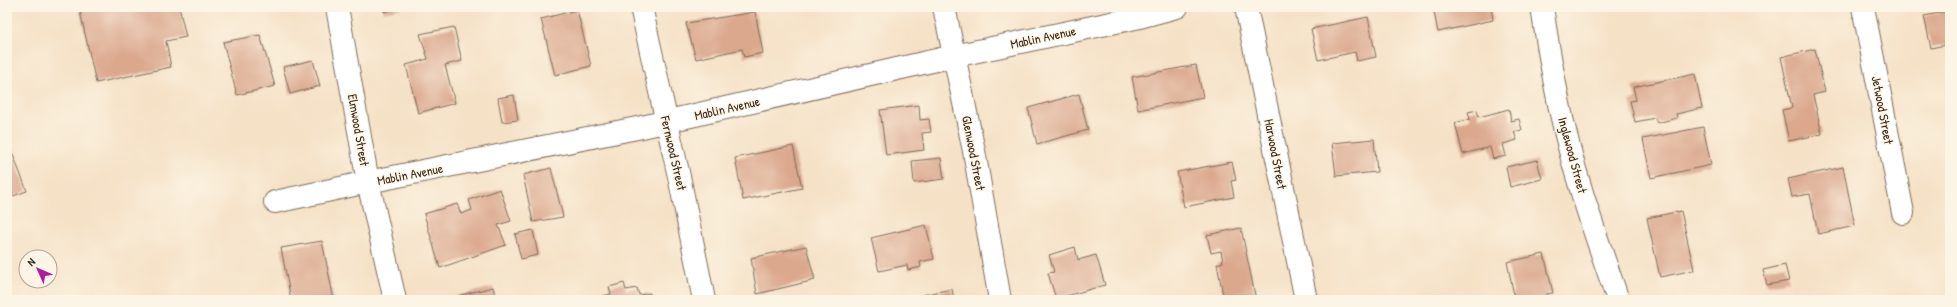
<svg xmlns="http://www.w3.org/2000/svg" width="1957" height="307" font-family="'Patrick Hand',sans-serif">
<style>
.building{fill:#dba88e}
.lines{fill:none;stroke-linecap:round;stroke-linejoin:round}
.minor-casing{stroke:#7c6a59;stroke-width:24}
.minor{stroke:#fff;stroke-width:22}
.labels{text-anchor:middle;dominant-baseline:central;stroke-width:3;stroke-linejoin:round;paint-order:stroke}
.street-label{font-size:13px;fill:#3b2a1e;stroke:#fcf5e5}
</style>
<rect width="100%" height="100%" fill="#fcf5e5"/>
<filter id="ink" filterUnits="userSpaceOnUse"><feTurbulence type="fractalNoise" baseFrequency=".025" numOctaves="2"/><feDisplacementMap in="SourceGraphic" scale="8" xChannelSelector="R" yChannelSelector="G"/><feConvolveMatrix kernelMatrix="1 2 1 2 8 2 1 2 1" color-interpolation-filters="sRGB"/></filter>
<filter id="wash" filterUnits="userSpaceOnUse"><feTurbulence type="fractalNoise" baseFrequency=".012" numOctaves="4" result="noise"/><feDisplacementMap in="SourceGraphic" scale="16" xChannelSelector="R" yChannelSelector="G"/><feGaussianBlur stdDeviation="0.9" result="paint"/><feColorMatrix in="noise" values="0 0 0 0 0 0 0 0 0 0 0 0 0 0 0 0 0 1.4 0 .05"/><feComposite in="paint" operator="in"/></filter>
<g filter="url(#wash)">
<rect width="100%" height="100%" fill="#f5e1c6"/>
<g id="blocks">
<path class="building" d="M79,7H179L186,37L166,41L171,67L96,83Z
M383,7H401V8L384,12Z
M1433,7H1491L1493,20L1438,32Z
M577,10L591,66L555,75L541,19Z
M1950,11V44L1931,48L1924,16Z
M755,12L763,53L744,57L742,49L696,59L686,23Z
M1368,17L1376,57L1357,61L1355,52L1318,60L1311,29Z
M454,27L462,61L445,65L455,103L418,113L406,65L428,59L420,34Z
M260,35L275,86L237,95L223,42Z
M1815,49L1825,92L1813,95L1822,134L1789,141L1782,110L1792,108L1781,57Z
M313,60L320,86L290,94L283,67Z
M1196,65L1203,97L1138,110L1132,77Z
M1695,74L1702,108L1676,114L1677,118L1657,123L1655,118L1635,122L1630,101L1636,100L1633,87Z
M1079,94L1088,130L1037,144L1028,108Z
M514,95L518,120L502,122L498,98Z
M919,105L920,120L929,119L931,132L922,133L924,150L886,155L880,110Z
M1509,109L1511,121L1519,119L1522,130L1514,132L1517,140L1503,144L1506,156L1493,159L1490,147L1463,154L1455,123L1470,119L1468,112L1477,110L1479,117Z
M1703,127L1711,165L1651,178L1643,139Z
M7,139L27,191L13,196L7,180Z
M1374,139L1377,172L1336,176L1332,143Z
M793,146L802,188L743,200L735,158Z
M941,158L944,179L914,183L912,161Z
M1537,160L1542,179L1510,187L1506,167Z
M1232,162L1236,180L1231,181L1234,197L1184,207L1177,172Z
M1843,167L1855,226L1818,234L1810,194L1792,197L1788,179Z
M551,168L563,217L533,222L523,175Z
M500,189L511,221L498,225L506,245L440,268L424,214L457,204L461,214L472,210L469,200Z
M1681,211L1694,270L1660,277L1647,218Z
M926,225L934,259L920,262L921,267L908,270L907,265L879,271L871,238Z
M1241,228L1256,300H1224L1217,264L1223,262L1221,251L1211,253L1207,235Z
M533,230L538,255L521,259L515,234Z
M322,241L334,300H291L281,248Z
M806,246L815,280L757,294L751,258Z
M1075,247L1078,260L1096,255L1105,285L1056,299L1048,273L1054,272L1049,255Z
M1544,254L1553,293L1546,294L1548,300H1515L1507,262Z
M1785,265L1789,281L1767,285L1763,270Z
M624,283L626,290L637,288L639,295L650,293L651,300H599L598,297L611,294L609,287Z
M493,287L496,300H458L457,296Z
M952,289L954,300H923L922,295Z"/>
</g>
</g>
<g filter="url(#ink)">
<use href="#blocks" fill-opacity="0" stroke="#7c6a59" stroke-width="1"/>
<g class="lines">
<defs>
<path id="minor" d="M337,7L368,182L395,300
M641,7L680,181L704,300
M944,7L974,151L1000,300
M1246,7L1306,300
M1542,7C1549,54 1557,101 1569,147C1582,199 1601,250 1618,300
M1863,7L1903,213
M275,202L368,182L642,127L954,56L1140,17L1177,7"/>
</defs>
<use href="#minor" class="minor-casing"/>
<use href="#minor" class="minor"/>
</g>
</g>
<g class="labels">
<g class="street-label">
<text transform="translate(1043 37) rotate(-12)">Mablin Avenue</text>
<text transform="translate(727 108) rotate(-13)">Mablin Avenue</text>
<text transform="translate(1883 110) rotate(79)">Jetwood Street</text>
<text transform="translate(359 130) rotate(80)">Elmwood Street</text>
<text transform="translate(674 153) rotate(77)">Fernwood Street</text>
<text transform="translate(974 153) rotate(79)">Glenwood Street</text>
<text transform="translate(1276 154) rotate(79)">Harwood Street</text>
<text transform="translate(1573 155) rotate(75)">Inglewood Street</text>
<text transform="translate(410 174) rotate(-11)">Mablin Avenue</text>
</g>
</g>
<rect width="1957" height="307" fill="none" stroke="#fcf5e5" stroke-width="24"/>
<g transform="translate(38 269) rotate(315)"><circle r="19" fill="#fcf5e5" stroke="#afa495"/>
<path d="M0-3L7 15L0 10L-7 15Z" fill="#b5179e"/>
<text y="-6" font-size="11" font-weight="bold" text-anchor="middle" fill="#3b2a1e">N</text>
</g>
</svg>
